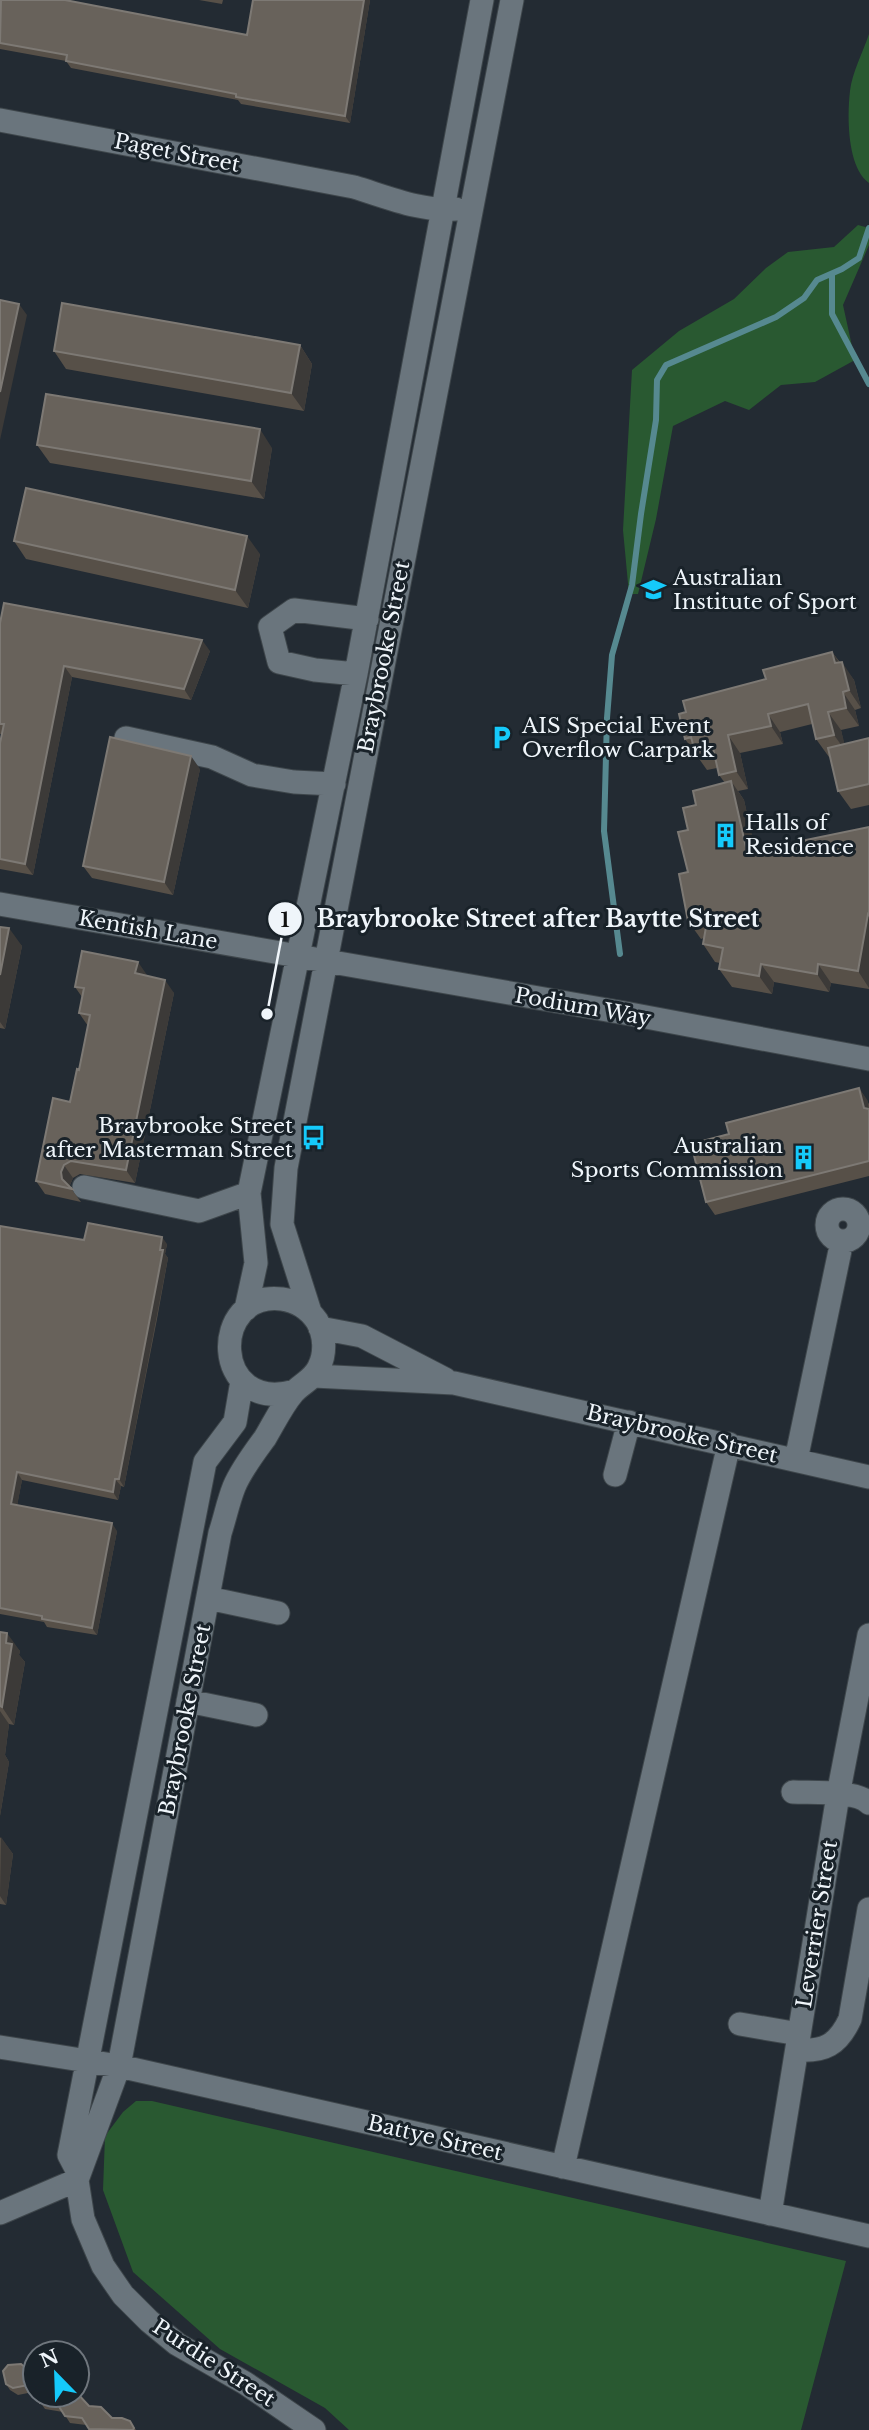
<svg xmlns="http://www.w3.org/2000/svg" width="869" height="2430" font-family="'Libre Baskerville',serif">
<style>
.green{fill:#295931}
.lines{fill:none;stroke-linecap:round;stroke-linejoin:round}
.stream{stroke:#568990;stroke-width:6}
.minor-casing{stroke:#3e464b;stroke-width:25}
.minor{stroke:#6a757d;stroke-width:23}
.wall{fill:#575048}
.shaded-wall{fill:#3c3a38}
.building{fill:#68625b;stroke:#7d7974;stroke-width:2}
.labels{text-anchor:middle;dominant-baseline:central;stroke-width:6;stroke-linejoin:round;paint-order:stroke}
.street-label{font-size:21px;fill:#eff5fa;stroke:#192229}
.poi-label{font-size:21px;fill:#eff5fa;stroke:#192229;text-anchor:start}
.leader{fill:none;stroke:#eff5fa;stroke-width:2.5}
.callout-dot{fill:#eff5fa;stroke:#192229;stroke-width:2.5}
.mark-label{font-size:21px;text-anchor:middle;font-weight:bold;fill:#111}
.callout-label{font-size:23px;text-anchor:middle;font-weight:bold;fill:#eff5fa;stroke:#192229;stroke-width:6;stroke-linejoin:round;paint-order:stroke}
</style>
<rect width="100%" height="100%" fill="#232b33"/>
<path class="green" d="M869,34V183C847,168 847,116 850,91C852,73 863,52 869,34Z
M858,225L869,228V245L843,305L855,360L815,382L781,385L749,410L725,401L673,426L656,519L638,594H629L623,530L632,370L679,331L734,299L766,268L788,252L834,247Z
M136,2101H152L846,2261L801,2430H349L325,2408L220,2349L133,2272L103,2190L105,2136L123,2112Z"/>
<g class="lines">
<path class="stream" d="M832,274V314L869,384
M620,954L604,831L607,718L612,655L632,585L641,514L656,420L657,380L666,365L776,317L804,298L817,280L842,269L859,258L869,228"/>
<defs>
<path id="minor" d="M0,120L354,187C387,197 422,212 456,209
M356,674L315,670L279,662L270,627L294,610L367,619
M126,738L212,757L252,775L294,782L334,784
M0,904L630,1014L869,1059
M84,1187L199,1211L249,1193
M827 1225a16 16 0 1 1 32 0a16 16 0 1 1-32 0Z
M246,1309L256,1263L249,1193L356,674L482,0
M310,1312L282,1224L286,1168L512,0
M320,1328L362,1336L445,1379
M314,1376L454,1383L869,1477
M295,1391C211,1415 209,1290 282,1299C296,1301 309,1309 317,1321C325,1335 326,1353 319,1367C313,1380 302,1383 293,1393C282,1406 274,1423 265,1438C254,1453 241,1470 234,1487C228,1502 225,1518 220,1533L119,2066L77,2180L83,2219L103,2266L123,2295L149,2321L177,2344L245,2383L314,2430
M796,1460L842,1241
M615,1475L629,1422
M208,1598L278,1613
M188,1701L256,1715
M793,1792C812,1793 856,1790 869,1803
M740,2024L799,2034
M0,2047L119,2066L869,2236
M797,2050C824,2052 838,2045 850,2019L869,1909
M563,2167L729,1444
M78,2172L69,2155L205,1462L235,1422L242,1381
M0,2213L77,2180
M770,2214L838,1795L869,1635"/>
</defs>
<use href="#minor" class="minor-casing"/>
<use href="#minor" class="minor"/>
</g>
<path class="wall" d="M199,0H223L222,4Z
M253,0H370L350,123L241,104L238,100L71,68L66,61L0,49V3L247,35Z
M300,345L312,364L304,411L66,369L54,351Z
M37,445L272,448L264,499L50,463Z
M14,541L260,554L248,608L26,559Z
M0,623L210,651L191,700L72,677L33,875L0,869V743L2,734H0Z
M832,652L854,680L861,708L855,710L859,726L841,730L844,744L869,738V805L851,809L838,791L830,757H829L816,739L812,724L780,732L783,744L740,753L748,789L738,791L744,800L755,851L869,827V989L831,983L829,992L774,982L772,994L732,987L719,969L720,963L715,962L703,944L704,938L701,939L688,921V830L696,805L725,783L719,775L717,768L707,770L685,739L686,712Z
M200,769L173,895L92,878L83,866Z
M0,927L22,946L5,1029L0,1028Z
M147,975L174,993L135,1183L80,1174L73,1178L70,1185V1187L81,1202L45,1194L36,1181L70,1102L79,1070L88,1026L79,1013L82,997L75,987Z
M859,1088L869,1104V1176L715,1215L706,1202L729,1134Z
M0,1226L77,1240L167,1244L165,1254L168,1258L157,1319L124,1487L121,1486L118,1500L22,1480L17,1505L117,1531L97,1635L47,1627L44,1622L0,1614Z
M0,1632L20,1651L19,1655L25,1662L14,1725L9,1724L5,1755L9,1762L0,1816Z
M0,1837L13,1854L6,1905L0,1904Z
M32,2376L34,2381L89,2406L112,2418L130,2421L136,2430H90L86,2425L70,2423L63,2412L45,2409L33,2392L18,2395L10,2390L6,2384Z"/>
<path class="shaded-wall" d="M364,0H370L350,123L345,116Z
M19,304L27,315L0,440V392Z
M300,345L312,364L304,411L291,393Z
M260,429L272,448L264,499L251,481Z
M247,536L260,554L248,608L235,590Z
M202,640L210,651L191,700L184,689Z
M832,652L843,668L842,662L854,680L861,708L849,690L835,663Z
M64,666L72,677L33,875L25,864Z
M843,692L855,710L859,726L846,708Z
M828,712L841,730L847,753L834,735Z
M768,714L780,732L783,744L771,726Z
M728,735L740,753L748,789L736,771Z
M191,756L200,769L173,895L164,882Z
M731,781L744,800L760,871L747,852Z
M868,914L869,916V988L858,971Z
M9,928L22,946L5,1029L0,1022V975Z
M138,962L147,975L144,986L135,973Z
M761,964L774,982L772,994L759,976Z
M818,964L831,983L829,992L817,974Z
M165,980L174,993L135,1183L126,1170Z
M859,1088L868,1101L869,1115L864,1108Z
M64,1165L73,1178L70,1185L71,1189L62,1179L61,1172Z
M162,1237L167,1244L165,1254L168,1258L124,1487L119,1479Z
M17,1472L22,1480L16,1512L11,1504Z
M115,1479L121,1486L118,1500L113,1492Z
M112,1523L117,1531L97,1635L92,1628Z
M7,1633L20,1651L19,1655L25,1662L14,1725L2,1707Z
M0,1711L9,1724L5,1755L9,1762L0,1816Z
M1,1837L13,1854L6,1905L0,1896Z"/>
<path class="building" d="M1,0H65L247,35L253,0H364L345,116L236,97V94L66,61L67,55L0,43Z
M0,300L19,304L0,392Z
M62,303L300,345L291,393L54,351Z
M46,394L260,429L251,481L37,445Z
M26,488L247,536L235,590L14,541Z
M4,603L202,640L184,689L64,666L25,864L0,859V743L4,724H0V623Z
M832,652L835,663L842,662L849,690L843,692L846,708L828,712L834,735L816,739L808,704L768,714L771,726L728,735L736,771L719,775L713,748L695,752L691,737L685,739L679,714L686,712L683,701L766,679L763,670Z
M110,737L191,756L164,882L83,866Z
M869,738V784L838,791L828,748Z
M731,781L747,852L869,827V915L868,914L858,971L818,964L817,974L761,964L759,976L719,969L723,948L703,944L708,916L688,921L679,874L688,872L678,832L688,830L683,808L696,805L693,791Z
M0,927L9,928L0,975Z
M82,951L138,962L135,973L165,980L126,1170L71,1161L64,1165L61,1172L62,1179L72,1189L36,1181L53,1098L70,1102L77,1069L79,1070L90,1015L79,1013L84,988L75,987Z
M859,1088L864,1108L869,1109V1161L706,1202L691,1144L729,1134L726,1123Z
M88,1223L162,1237L160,1250H163L119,1479H115L113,1492L17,1472L11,1504L112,1523L92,1628L42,1619V1616L0,1608V1226L84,1240Z
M0,1632L7,1633L6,1643L12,1644L2,1707L0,1706Z
M21,2364L27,2369L31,2382L35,2381V2395H77V2393L89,2406L101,2407L112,2418H122L130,2421L134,2428L133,2430L89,2429L82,2418L65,2416L58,2405L40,2403L28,2385L13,2388L6,2384L3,2371L8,2365Z"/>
<defs>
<symbol id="university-bare" viewBox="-9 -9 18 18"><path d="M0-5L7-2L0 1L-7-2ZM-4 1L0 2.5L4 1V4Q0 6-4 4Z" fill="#15cafb" stroke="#192229" stroke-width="2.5" paint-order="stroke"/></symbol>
<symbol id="parking-bare" viewBox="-9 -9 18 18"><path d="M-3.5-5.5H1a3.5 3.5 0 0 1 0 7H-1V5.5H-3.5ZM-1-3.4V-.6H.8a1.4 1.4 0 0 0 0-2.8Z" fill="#15cafb" stroke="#192229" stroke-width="2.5" paint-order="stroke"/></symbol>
<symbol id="building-bare" viewBox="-9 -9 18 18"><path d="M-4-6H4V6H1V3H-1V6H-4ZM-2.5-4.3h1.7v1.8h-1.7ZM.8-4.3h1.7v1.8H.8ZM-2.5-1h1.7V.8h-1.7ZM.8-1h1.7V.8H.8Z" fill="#15cafb" stroke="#192229" stroke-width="2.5" paint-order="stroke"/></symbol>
<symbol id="bus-bare" viewBox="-9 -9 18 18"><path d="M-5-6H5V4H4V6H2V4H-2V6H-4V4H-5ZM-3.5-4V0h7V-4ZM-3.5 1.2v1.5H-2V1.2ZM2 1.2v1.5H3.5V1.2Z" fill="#15cafb" stroke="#192229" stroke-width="2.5" paint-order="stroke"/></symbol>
</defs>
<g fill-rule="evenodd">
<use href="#university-bare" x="636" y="572" width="35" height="35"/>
<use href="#parking-bare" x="484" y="720" width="35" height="35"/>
<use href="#building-bare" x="708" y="818" width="35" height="35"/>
<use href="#bus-bare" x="296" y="1120" width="35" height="35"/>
<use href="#building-bare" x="786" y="1140" width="35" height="35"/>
</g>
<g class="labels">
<g class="street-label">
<text transform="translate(177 153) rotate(11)">Paget Street</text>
<text transform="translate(384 657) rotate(-79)">Braybrooke Street</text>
<text transform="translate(148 930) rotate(10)">Kentish Lane</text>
<text transform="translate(583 1007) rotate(10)">Podium Way</text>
<text transform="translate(682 1434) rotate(13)">Braybrooke Street</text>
<text transform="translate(185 1720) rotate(-79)">Braybrooke Street</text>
<text transform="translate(817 1924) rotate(-81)">Leverrier Street</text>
<text transform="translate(435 2138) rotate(13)">Battye Street</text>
<text transform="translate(214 2363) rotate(33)">Purdie Street</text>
</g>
<g class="poi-label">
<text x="673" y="578">Australian<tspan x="673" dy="24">Institute of Sport</tspan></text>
<text x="522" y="726">AIS Special Event<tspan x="522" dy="24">Overflow Carpark</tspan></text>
<text x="745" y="823">Halls of<tspan x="745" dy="24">Residence</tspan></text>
<text x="293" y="1126" text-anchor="end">Braybrooke Street<tspan x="293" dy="24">after Masterman Street</tspan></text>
<text x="783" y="1146" text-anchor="end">Australian<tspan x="783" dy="24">Sports Commission</tspan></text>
</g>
</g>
<path class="leader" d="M267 1014L285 919"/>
<g class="callout-dot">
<circle cx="267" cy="1014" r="7"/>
<circle cx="285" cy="919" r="18"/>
</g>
<g class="mark-label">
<text x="285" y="927">1</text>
</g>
<g class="callout-label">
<text x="538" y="927">Braybrooke Street after Baytte Street</text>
</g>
<g transform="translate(56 2374) rotate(337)"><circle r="33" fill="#192229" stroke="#6f767d" stroke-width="2"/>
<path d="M0-5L12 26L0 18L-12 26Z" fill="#15cafb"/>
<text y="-10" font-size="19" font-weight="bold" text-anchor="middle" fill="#eff5fa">N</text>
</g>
</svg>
